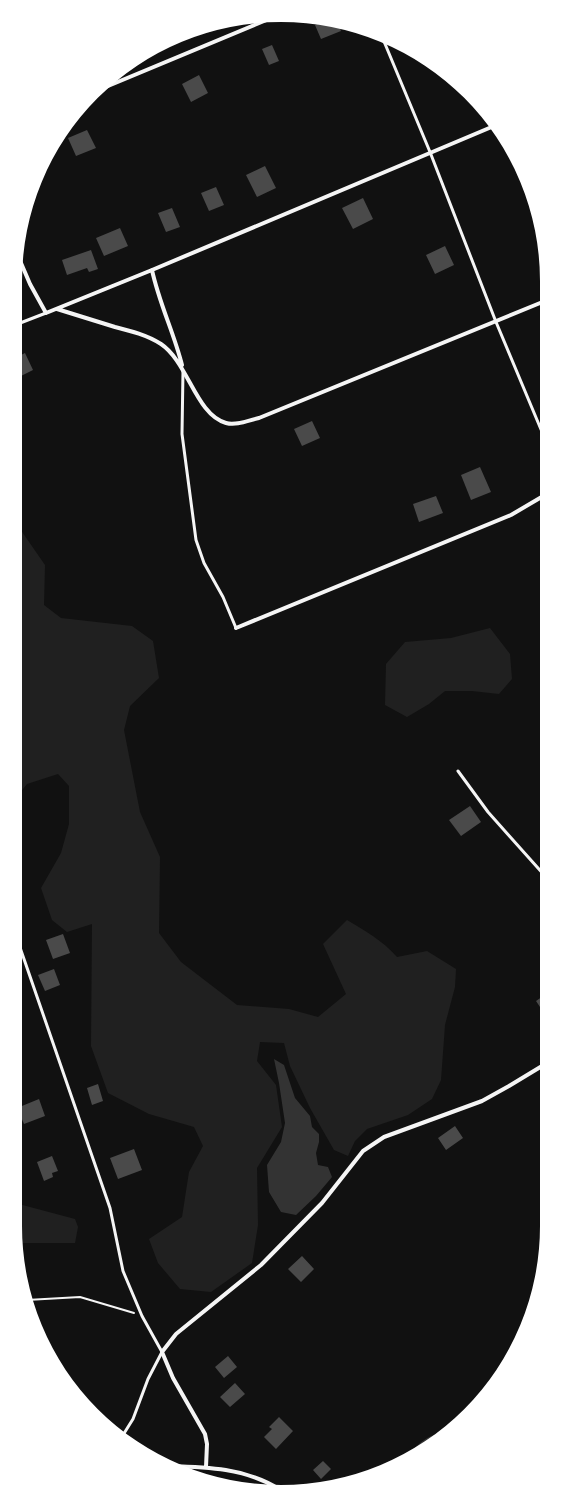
<svg xmlns="http://www.w3.org/2000/svg" width="562" height="1507" font-family="'Noto Sans',sans-serif">
<style>
.green{fill:#202020}
.water{fill:#333}
.lines{fill:none;stroke-linecap:round;stroke-linejoin:round}
.stream{stroke:#333;stroke-width:3.5}
.building{fill:#4a4a4a}
.path{stroke:#f5f5f5;stroke-width:2}
.service{stroke:#f5f5f5;stroke-width:3}
.minor{stroke:#f5f5f5;stroke-width:4}
</style>
<rect width="100%" height="100%" fill="#111"/>
<path class="green" d="M15,525L18,526L45,565L44,605L61,618L132,626L153,641L159,678L130,706L124,730L140,812L160,857L159,933L181,962L237,1005L289,1009L318,1017L346,994L323,944L347,920C365,931 382,940 397,957L427,951L456,969L455,987L445,1025L441,1080L432,1099L408,1115L367,1129L355,1141L348,1156L334,1150L310,1108L290,1066L284,1043L260,1042L257,1061L276,1085L282,1127L257,1168L258,1225L252,1263L211,1292L180,1289L158,1263L149,1239L182,1217L189,1172L203,1146L194,1127L149,1114L108,1093L91,1046L92,924L67,932L52,920L41,888L61,853L69,824V786L58,774L27,784L15,799Z
M490,628L510,654L512,679L499,694L472,691H445L429,704L407,717L385,705L386,664L405,642L451,638Z
M547,1158V1197L542,1173Z
M15,1203L75,1219L78,1227L75,1243H18L15,1226Z"/>
<path class="water" d="M274,1059L284,1065L295,1098L310,1116L312,1127L319,1134V1142L316,1153L318,1165L328,1167L332,1177L316,1196L296,1215L281,1212L269,1192L267,1165L281,1142L285,1123L279,1083Z"/>
<g class="lines">
<path class="stream" d="M408,1458C416,1449 428,1435 441,1436"/>
</g>
<path class="building" d="M326,20L338,22L341,31L321,39L315,25Z
M272,45L279,61L269,65L262,49Z
M199,75L208,93L191,102L182,84Z
M87,130L96,148L76,156L68,138Z
M265,166L276,188L257,197L246,175Z
M216,187L224,205L209,211L201,193Z
M363,198L373,219L353,229L342,208Z
M172,208L180,227L166,232L158,213Z
M120,228L128,246L104,256L96,238Z
M445,246L454,265L435,274L426,255Z
M91,250L98,269L89,272L87,268L67,275L62,260Z
M25,353L33,370L15,379V358Z
M312,421L320,438L302,446L294,429Z
M480,467L491,492L471,500L461,475Z
M436,496L443,513L419,522L413,504Z
M470,806L481,822L461,836L449,820Z
M63,934L70,953L53,959L46,940Z
M54,969L60,985L45,991L38,975Z
M546,994V1007L542,1010L536,1001Z
M98,1084L103,1101L92,1105L87,1088Z
M39,1099L45,1116L24,1124L17,1108Z
M455,1126L463,1138L446,1150L438,1138Z
M134,1149L142,1170L118,1179L110,1158Z
M52,1156L58,1171L52,1173L53,1177L44,1181L37,1162Z
M302,1256L314,1269L301,1282L288,1269Z
M228,1356L237,1367L224,1378L215,1367Z
M235,1383L245,1394L230,1407L220,1397Z
M279,1417L293,1431L276,1449L264,1437L272,1429L269,1427Z
M323,1461L331,1469L321,1479L313,1470Z"/>
<g class="lines">
<path class="path" d="M27,1300L80,1297L134,1313"/>
<path class="service" d="M383,39L430,152L496,322L545,439
M15,325L46,313
M183,371L182,434L196,540L204,563L223,597L236,628
M458,771L488,812L546,877
M15,933L110,1208L123,1271L142,1316L162,1352L148,1379L133,1419L123,1435"/>
<path class="minor" d="M96,91L276,16
M18,256L30,284L46,313L152,270L494,126
M152,270C159,303 174,333 182,365
M57,309C76,315 96,321 115,327C131,331 147,335 161,344C188,362 196,415 226,423C237,426 249,420 259,418L545,301
M236,628L511,515L545,495
M169,1466C206,1467 246,1468 279,1489
M206,1467L207,1444L205,1434L173,1378L162,1352L176,1334L261,1265L322,1203L363,1151L384,1137L482,1101L509,1086L547,1063"/>
</g>
<path d="M0 0H562V1507H0ZM281 22H281A259 259 0 0 1 540 281V1226A259 259 0 0 1 281 1485H281A259 259 0 0 1 22 1226V281A259 259 0 0 1 281 22Z" fill="#fff" fill-rule="evenodd"/>
</svg>
